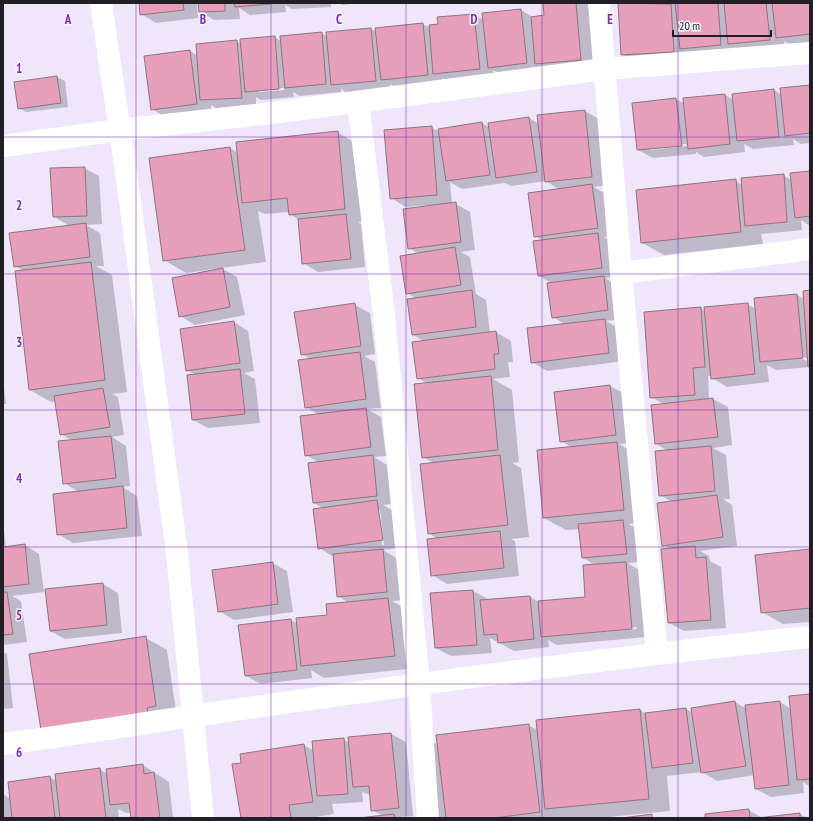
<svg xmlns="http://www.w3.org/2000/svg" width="813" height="821" font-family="'PT Sans Narrow',sans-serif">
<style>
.shadow{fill:#0003;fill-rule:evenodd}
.building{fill:#e79eba;stroke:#8c757d}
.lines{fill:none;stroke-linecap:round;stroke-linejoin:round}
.minor{stroke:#fff;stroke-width:22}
.grid{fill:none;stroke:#7b2cbf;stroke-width:1;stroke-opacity:0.55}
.grid-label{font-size:13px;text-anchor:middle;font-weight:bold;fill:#7b2cbf;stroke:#faf6ff;stroke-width:3;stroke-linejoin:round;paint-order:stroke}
</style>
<rect width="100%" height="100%" fill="#efe6fc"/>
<path class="shadow" d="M140,3H197L198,18L156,23L141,14Z
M199,3H331V7L292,9L285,5L286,12L250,15L239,8L240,19L214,20L199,11Z
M339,3H359L343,5Z
M544,3H590L595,68L504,76L493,70L494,78L449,82L442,78L443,83L397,88L390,84V89L347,93L341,89V92L300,96L293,92L294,97L261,100L256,97V106L216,108L211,105V112L167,118L152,109L190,51L198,56L237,41L242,44L275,37L281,41L321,33L328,37L371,29L377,32L423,24L430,28L474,15L484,20L521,10L534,18L545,16ZM284,88V90L259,92V90Z
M619,3H810V44L792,46L784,41V48L744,52L736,48V53L637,63L622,54Z
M57,77L65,81L68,107L26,112L19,108L15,83Z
M810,86V143L801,144L793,139L794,145L753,149L744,144L745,152L704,157L696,152V154L653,158L638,150L633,104L676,99L685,104L725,95L734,100L733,95L774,90L782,95ZM686,144L687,146L650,150V148Z
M585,111L599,119L607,185L594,187L606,194L613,236L604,237L613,242L617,276L605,278L619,286L623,319L606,321L620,329L624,361L547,371L532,362L566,325L553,317V284L539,276L543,241L535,236L560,190L546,181L511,186L505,183L462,189L450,182L452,204H456L470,212L475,250L461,252L470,257L476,294L486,300L490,333L496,332L511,341L513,362H508L510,377L493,379L512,390L519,462L512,463L521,468L529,537L511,539L515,541L519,576L447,584L432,575L438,539L428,533L433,463L423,457L428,384L418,378L424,341L413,335L417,299L407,293L419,254L409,248L428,205L406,207L391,198L431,127L439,132L482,123L489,127L529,118L539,124Z
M337,132L359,145L366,221L358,222L361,224L365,267L318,272L303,263L299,220L290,214L289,212L265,214L258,211L266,262L221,268L237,277L245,315L195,325L180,316L215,270V269L186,273L164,260L230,148L238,153Z
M84,168L99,176L102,224L86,225L100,233L104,266H96L112,275L127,392L112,394L118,397L124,435L112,437L126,446L130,486L122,487L137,496L142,536L73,543L58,534L79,492L64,483L73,441L61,434L56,401L51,402L30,390L24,271L15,266L70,226L54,217Z
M810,172V226L801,220L802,230L761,234L763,244L664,255L642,243L735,181L743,185L783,175L791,180Z
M810,291V367L776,370L767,365L769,382L727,387L712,378V376H708L709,399H713L728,407L732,445L713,448L726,455L730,499H723L732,505L737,546L700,551L709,556L710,561L721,567L726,628L684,631L669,623L671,549L663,545L672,502L660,495L668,451L656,444L664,404L651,397L700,308L705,311L747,304L756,309L755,299L797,295L804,299ZM799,354L808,359V362L798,356Z
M355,305L370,313L375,354L364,356L375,362L381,408L367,409L381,417L386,456L374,457L387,465L391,504L383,505L392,510L397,548L383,550L398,559L402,600L392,601L410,611L416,668L324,678L311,670L312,678L261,684L246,676L291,620L298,624L328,616L349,603L338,596L334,557L319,548L324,509L314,503L318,462L306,455L319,415L306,407L312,360L302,354ZM378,510H380L384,545H382Z
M234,322L248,331L254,371L244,373L255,379L260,423L208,428L193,420L196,375L187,370Z
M3,379L6,404H3Z
M610,386L625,394L630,443L619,444L638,455L645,522L628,524L638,529L641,562L627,563L641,571L646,637L557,645L548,640L549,647L514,651L490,638L492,653L451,656L436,648L473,591L488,599V601L530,597L539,602L586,598L595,565L583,558L580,529L566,530L544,518L571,447L561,441ZM637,627V629L555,636V634Z
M3,521L6,547L25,545L39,554L44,592L12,596L21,601L27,642L3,645Z
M810,550V622L783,624L762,612Z
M272,563L287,571L293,612L234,620L219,611Z
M103,584L118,593L122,633L65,639L50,631Z
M146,638L167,650L177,718L63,742Z
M3,652L7,654L13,708L3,709Z
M810,695V787L803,782L804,793L771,797L756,789L755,775L717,781L702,772L667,776L670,811L598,818H562L560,817V818H437L431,741L438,745L528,725L538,730L640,710L647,714L686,709L693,713L692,709L735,702L747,709L780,702L791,709Z
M391,734L406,742L413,816L399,817L400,818H366L383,816L372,810L371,795L362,792L363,802L332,804L334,814L310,818H242L304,745L314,751L344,740L350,743Z
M143,765L169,782L173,818H132L131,813H126L118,809L119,818H3V794L11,799L50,777L57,781L100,769L107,774Z
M748,810L763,818H707Z
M800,814L807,818H765Z"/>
<path class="building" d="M139,3H183L184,10L140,15Z
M198,3H225V11L199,12Z
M234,3H271V4L235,7Z
M543,3H576L581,60L535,64L531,17L544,15Z
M618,3L671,4L674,52L621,55Z
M675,3H718L721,45L680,49Z
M724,3H766L770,40L728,44Z
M772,3H810V34L776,38Z
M521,9L527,63L488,68L482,13Z
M474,14L480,69L433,74L429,25L438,24L437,17Z
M423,23L428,75L381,80L375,28Z
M371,28L376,81L331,85L326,32Z
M322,32L326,84L285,88L280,36Z
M275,36L279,89L245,92L240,39Z
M237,40L242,98L200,100L196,44Z
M190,50L197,104L151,110L144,56Z
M57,76L61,103L18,109L14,82Z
M810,85V133L785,136L780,88Z
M774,89L779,137L737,141L732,94Z
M725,94L730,144L688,149L683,98Z
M676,98L682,146L637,150L632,103Z
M585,110L592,177L545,182L537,115Z
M529,117L537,172L496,178L488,123Z
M482,122L490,175L446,181L438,129Z
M432,126L437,195L390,199L384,130Z
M338,131L345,209L289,215L287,198L242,203L236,142Z
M230,147L245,250L163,261L149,158Z
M85,167L87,216L53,217L50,168Z
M810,171V216L795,218L790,173Z
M784,174L787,222L745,226L741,178Z
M736,179L741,232L641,243L636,190Z
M592,184L598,228L534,237L528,193Z
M456,202L461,242L408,249L403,209Z
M346,214L351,259L302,264L298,219Z
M86,223L90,257L14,267L9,233Z
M598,233L602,268L538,276L533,241Z
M455,247L461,285L406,294L400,256Z
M91,262L105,380L29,390L15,271Z
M223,268L230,307L179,317L172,278Z
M604,276L608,310L552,318L547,283Z
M472,290L476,327L412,335L407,299Z
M810,290V366L808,367L803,291Z
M797,294L803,358L760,362L754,298Z
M355,303L361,346L301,355L294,312Z
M748,303L755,374L711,379L704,307Z
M701,307L705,367L693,368L695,395L650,398L644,312Z
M605,319L609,353L531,363L527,328Z
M234,321L240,363L186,371L180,329Z
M496,331L499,354H494L495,369L417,379L412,342Z
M360,352L366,399L305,408L298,360Z
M240,369L245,414L192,420L187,375Z
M491,376L498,450L422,458L414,384Z
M610,385L616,435L560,442L554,392Z
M103,388L110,427L60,435L54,396Z
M713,398L718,437L655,444L651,405Z
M366,408L371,447L305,456L300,416Z
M111,436L116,478L63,484L58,441Z
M617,442L624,510L543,518L537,450Z
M711,446L715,491L659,496L655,451Z
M373,455L377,496L313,503L308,463Z
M500,455L508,525L428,534L420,464Z
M123,486L127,528L57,535L53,494Z
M717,495L723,537L662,546L657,503Z
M377,500L383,540L318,549L313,509Z
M623,520L627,554L582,558L578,524Z
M500,531L504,568L431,576L427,539Z
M25,544L29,584L3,587V547Z
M695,546L696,558L706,557L711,620L668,623L661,549Z
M383,549L387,592L337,597L333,554Z
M810,549V608L761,613L755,555Z
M273,562L278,604L218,612L212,570Z
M626,562L632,629L541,637L538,601L585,597L583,565Z
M103,583L107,625L50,631L45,589Z
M473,590L477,645L435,648L430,593Z
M3,592H7L13,634L3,635Z
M530,596L534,639L498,643L497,634L484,635L480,600Z
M388,598L395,656L301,666L296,618L327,615L326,604Z
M291,619L297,670L245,676L238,625Z
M146,636L156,706L147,708L148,714L41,730L29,654Z
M810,694V779L797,780L789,696Z
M735,701L746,766L701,773L691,708Z
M780,701L789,785L755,789L745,705Z
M686,708L693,763L652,768L645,713Z
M640,709L649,799L545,809L536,720Z
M529,724L540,812L494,818H446L436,735Z
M391,733L399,808L371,811L369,786L353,787L348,737Z
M344,738L348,794L317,796L312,741Z
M304,744L313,802L289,805L291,818H241L232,764L241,763L240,754Z
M143,764L144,774L154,772L160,818H131L129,803L110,805L106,769Z
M100,768L106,818H60L55,774Z
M50,776L55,818H12L8,782Z
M749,809L750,818H705V814Z
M800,813V818H757Z
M394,814L395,818H358Z
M652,814V818H622Z"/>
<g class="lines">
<path class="minor" d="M101,3L127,179L177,553L203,818
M599,3L621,273L657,654
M358,102L384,315L419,684L428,818
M3,146L120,130L272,113L605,69L810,53
M621,273L810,249
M3,744C67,736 130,725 193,716C398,686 604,658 810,637"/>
</g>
<path class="grid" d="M136,3V818M271,3V818M406,3V818M542,3V818M678,3V818M3,137H810M3,274H810M3,410H810M3,547H810M3,684H810"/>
<g class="grid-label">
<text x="68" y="24">A</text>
<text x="203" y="24">B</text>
<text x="339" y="24">C</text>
<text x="474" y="24">D</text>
<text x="610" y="24">E</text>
<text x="19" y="73">1</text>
<text x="19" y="210">2</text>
<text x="19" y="347">3</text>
<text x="19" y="483">4</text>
<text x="19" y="620">5</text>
<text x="19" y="757">6</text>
</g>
<rect width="813" height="821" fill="none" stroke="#221e26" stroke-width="8"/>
<path d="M673 30v6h98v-6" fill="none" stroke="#221e26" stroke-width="2"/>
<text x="679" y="30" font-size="12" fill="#221e26" stroke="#faf6ff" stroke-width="3" paint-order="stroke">20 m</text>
</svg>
